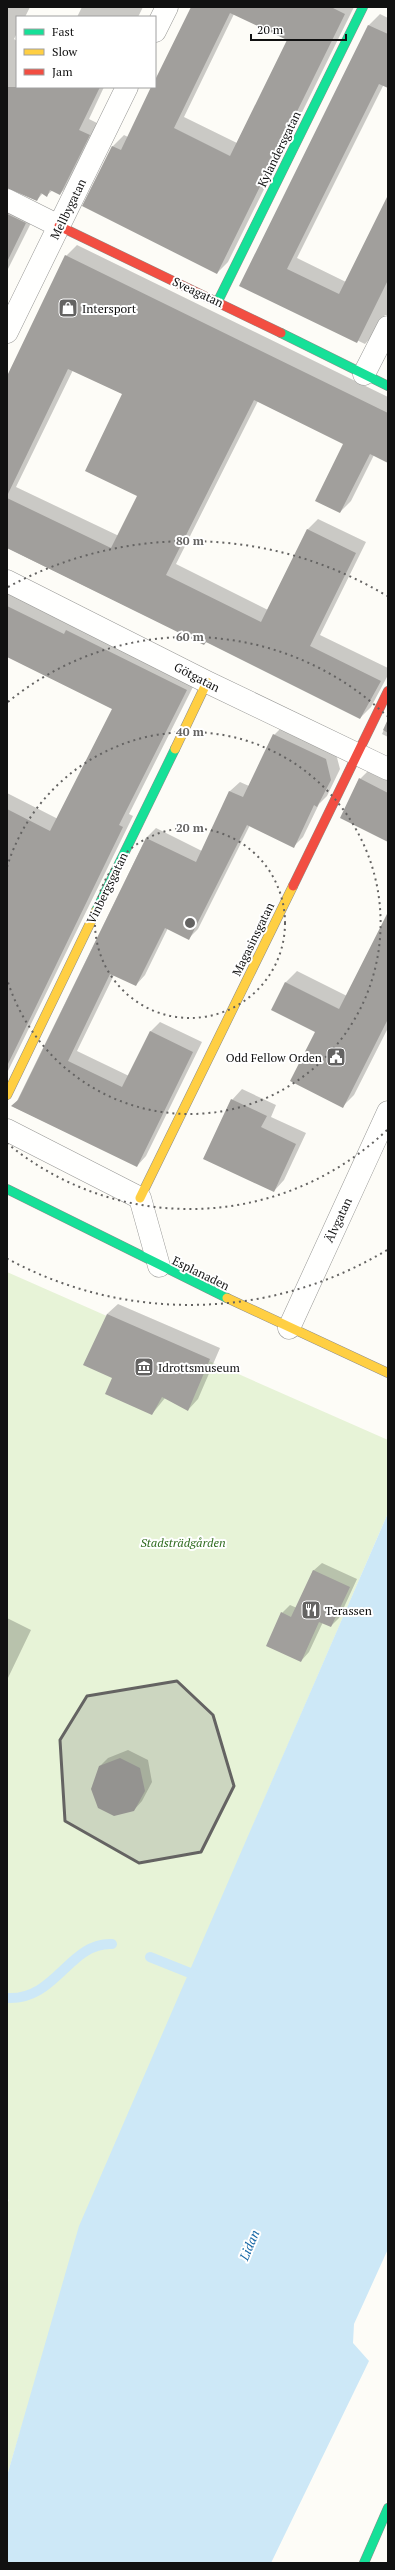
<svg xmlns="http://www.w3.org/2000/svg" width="395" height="2570" font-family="'PT Serif',serif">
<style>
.green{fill:#e7f3d7}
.water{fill:#cde8f7}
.shadow{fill:#0003;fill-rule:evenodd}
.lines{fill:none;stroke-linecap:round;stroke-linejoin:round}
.stream{stroke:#cde8f7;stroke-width:10}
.building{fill:#a19f9c;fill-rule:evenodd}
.street-casing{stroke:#979795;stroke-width:23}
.fast-casing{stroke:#8e8d8b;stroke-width:10}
.slow-casing{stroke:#8e8d8b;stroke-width:10}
.jam-casing{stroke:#8e8d8b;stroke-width:10}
.street{stroke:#fffffe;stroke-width:22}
.fast{stroke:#16e098;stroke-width:9}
.slow{stroke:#ffcf43;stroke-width:9}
.jam{stroke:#f24e42;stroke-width:9}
.marked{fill:#646362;fill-opacity:0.2;stroke:#646362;stroke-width:3;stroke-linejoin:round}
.ring{fill:none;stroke:#646362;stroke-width:2;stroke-dasharray:2 4}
.labels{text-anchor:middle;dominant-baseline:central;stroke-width:4;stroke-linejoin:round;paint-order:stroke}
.street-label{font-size:12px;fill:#111;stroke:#fff}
.poi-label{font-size:12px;fill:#111;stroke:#fff;text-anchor:start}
.park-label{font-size:12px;font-style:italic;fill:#2f6b1f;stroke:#fff}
.water-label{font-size:13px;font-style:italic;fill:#1768a6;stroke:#fff}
.centre{fill:#646362;stroke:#fff;stroke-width:2}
.ring-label{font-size:12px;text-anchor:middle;font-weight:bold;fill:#646362;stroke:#fff;stroke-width:4;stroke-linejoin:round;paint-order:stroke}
</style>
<rect width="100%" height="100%" fill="#fdfcf7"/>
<path class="green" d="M7,1272L388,1440V1513L252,1828L24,2419L7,2476V2204L9,2200L7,2199Z"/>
<path class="water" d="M388,1513V2249L354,2324L353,2343L369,2361L271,2563H7V2476L79,2226Z"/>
<path class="shadow" d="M7,7H30L25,17H17V33L14,39L17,41V87H104L89,119L99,124L70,183L60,194L53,190L47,195L43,193L37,200L7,187Z
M82,7H143L138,17H77Z
M192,7H354L228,262L217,273L84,206L113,146L124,135L128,137L153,87H155V82ZM234,14L288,40L237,143L184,117Z
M380,14L388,18V87L384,84L297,258L346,282L388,198V315H385L375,333L365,344L241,285L369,25Z
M7,197L36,213L7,271Z
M77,245L388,397V462L374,455L351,501L340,512L345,444L258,401L176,564L268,610L307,530L318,519L366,542L320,635L388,668V675L371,707L360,718L207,642L204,644L7,548V378L66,256ZM73,370L123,394L139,496L119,536L16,487Z
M7,589L197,679L129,814L133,816L7,1073V793L58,819L113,709L7,654Z
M388,721V737L382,734Z
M284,725L335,750L340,769L327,796L319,804L303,837L294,846L250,825L198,929L189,938L168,928L145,975L136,985L114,975L77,1051L129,1076L150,1032L160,1022L202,1042L146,1156L137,1166L14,1107L146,838L156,828L202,851L230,791L240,782L249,786L274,735Z
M371,768L388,776V841L360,779Z
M388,915V1028L354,1095L343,1106L317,1032L273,1009L286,982L297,971L347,996Z
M242,1089L276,1105L271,1117L306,1133L284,1180L274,1191L232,1100Z
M118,1304L220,1348L198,1399L188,1410L165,1398L152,1414L113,1377L107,1314Z
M322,1563L357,1579L339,1618L331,1626L323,1622L309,1652L301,1661L282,1613L290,1605L297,1608L313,1571Z
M7,1618L31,1630L7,1680Z
M128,1750L148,1760L152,1782L142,1801L134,1810L100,1766L108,1758Z"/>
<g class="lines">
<path class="stream" d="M150,1957L200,1977
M7,1998C56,2001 69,1942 112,1944"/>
</g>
<path class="building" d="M191,7H331L345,14L217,274L82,206L112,146L121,150L151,87H155V80ZM230,13L287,40L230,156L174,128Z
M368,25L388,34V88L379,84L287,269L339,294L388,195V280L357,343L239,286Z
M7,87H100L79,130L90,135L60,195L50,190L47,197L41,193L37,201L7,188Z
M7,214L26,223L7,262Z
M65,255L388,413V463L370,454L340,513L315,501L343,444L254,400L166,575L261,622L307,529L356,553L310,646L381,681L360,719L206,642L204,645L7,548V498L111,548L137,496L85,471L122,394L68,369L7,496V376Z
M7,606L64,634L66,630L187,690L119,825L123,827L7,1066V809L50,831L112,709L7,657Z
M388,719V733L383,730Z
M273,734L326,759L331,780L317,807L314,805L294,848L247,825L189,940L165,928L136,986L110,974L68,1061L122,1087L150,1031L193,1052L137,1167L11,1106L18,1100L146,838L196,862L229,791L243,797Z
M359,778L388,793V842L340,818Z
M388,912V1019L343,1108L290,1081L315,1032L271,1010L285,982L339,1009Z
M231,1099L267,1116L261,1127L296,1144L274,1192L203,1159Z
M107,1314L210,1359L188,1411L162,1397L152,1415L105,1394L112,1378L83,1365Z
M313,1570L350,1587L331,1627L319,1622L301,1662L266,1646L281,1612L291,1617Z
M120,1758L140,1768L145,1791L134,1811L114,1816L98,1808L91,1789L99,1766Z"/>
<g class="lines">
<defs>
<path id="street" d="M155,31L167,7
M7,200L59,226
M7,332L127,87
M364,374L388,327
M7,581L207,682L388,769
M7,1130L140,1198L159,1266
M289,1328L388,1112"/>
<path id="fast" d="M218,301L363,7
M281,333L388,386
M96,911L175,749
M7,1189L227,1298
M364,2563L388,2508"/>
<path id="slow" d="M175,749L207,682
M7,1095L96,911
M140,1198L293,886
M227,1298L388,1373"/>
<path id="jam" d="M59,226L281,333
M293,886L388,691"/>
</defs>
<use href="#street" class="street-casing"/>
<use href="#fast" class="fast-casing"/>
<use href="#slow" class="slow-casing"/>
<use href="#jam" class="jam-casing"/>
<use href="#street" class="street"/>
<use href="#fast" class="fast"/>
<use href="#slow" class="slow"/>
<use href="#jam" class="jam"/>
</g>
<path class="marked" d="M177,1681L213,1715L234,1786L201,1852L139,1863L65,1821L60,1740L87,1696Z"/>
<g class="ring">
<circle cx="190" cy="923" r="95"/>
<path d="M7 867A191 191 0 1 1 7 979"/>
<path d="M387 1130A286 286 0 0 1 8 1144M8 702A286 286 0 0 1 387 716"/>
<path d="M387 1250A382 382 0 0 1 8 1259M8 587A382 382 0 0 1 387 596"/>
</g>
<defs>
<symbol id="shop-square" viewBox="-11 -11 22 22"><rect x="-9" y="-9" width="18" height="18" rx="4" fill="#646362" stroke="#fff"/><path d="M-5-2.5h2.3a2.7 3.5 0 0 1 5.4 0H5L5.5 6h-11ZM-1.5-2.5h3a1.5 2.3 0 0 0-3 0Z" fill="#fff"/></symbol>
<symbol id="civic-square" viewBox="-11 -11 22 22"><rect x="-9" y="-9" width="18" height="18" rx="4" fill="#646362" stroke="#fff"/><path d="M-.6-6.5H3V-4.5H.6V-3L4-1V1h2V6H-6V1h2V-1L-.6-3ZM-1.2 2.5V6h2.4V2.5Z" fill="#fff"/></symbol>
<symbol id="museum-square" viewBox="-11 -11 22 22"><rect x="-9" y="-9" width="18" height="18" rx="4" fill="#646362" stroke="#fff"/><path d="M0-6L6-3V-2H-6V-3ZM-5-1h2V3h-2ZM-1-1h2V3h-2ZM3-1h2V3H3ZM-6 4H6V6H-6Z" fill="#fff"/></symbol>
<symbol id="restaurant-square" viewBox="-11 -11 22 22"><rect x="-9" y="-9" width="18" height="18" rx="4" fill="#646362" stroke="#fff"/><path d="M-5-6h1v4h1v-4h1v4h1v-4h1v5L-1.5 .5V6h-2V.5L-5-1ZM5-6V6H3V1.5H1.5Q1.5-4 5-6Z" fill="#fff"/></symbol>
</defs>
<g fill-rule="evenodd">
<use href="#shop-square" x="57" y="297" width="22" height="22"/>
<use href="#civic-square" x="325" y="1046" width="22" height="22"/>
<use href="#museum-square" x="133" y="1356" width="22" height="22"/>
<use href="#restaurant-square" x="300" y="1599" width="22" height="22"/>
</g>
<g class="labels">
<g class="street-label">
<text transform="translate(279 149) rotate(-64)">Kylandersgatan</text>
<text transform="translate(68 209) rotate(-64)">Mellbygatan</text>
<text transform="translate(198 292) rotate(25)">Sveagatan</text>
<text transform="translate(197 677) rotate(27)">Götgatan</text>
<text transform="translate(107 888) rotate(-64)">Vinbergsgatan</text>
<text transform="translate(253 939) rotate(-64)">Magasinsgatan</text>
<text transform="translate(338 1220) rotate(-65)">Älvgatan</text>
<text transform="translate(201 1273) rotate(26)">Esplanaden</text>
</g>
<g class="poi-label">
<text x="82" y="308">Intersport</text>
<text x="322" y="1057" text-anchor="end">Odd Fellow Orden</text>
<text x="158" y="1367">Idrottsmuseum</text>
<text x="325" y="1610">Terassen</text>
</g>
<g class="park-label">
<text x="183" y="1542">Stadsträdgården</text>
</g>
<g class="water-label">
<text transform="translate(249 2245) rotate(-67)">Lidan</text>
</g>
</g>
<circle cx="190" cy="923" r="6" class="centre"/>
<g class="ring-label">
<text x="190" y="545">80 m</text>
<text x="190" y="641">60 m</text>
<text x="190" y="736">40 m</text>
<text x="190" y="832">20 m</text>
</g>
<rect width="395" height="2570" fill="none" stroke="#111111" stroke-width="16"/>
<rect x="16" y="16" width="140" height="72" fill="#ffffff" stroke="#a0a0a0"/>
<rect x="24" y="29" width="20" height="6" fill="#16e098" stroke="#a0a0a0"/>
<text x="52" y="36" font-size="12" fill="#111111">Fast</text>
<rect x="24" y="49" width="20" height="6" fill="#ffcf43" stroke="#a0a0a0"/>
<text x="52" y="56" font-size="12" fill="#111111">Slow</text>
<rect x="24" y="69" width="20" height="6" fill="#f24e42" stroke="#a0a0a0"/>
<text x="52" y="76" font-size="12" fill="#111111">Jam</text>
<path d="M251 34v6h95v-6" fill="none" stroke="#111111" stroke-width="2"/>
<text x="257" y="34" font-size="12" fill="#111111" stroke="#ffffff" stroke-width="3" paint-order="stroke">20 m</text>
</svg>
